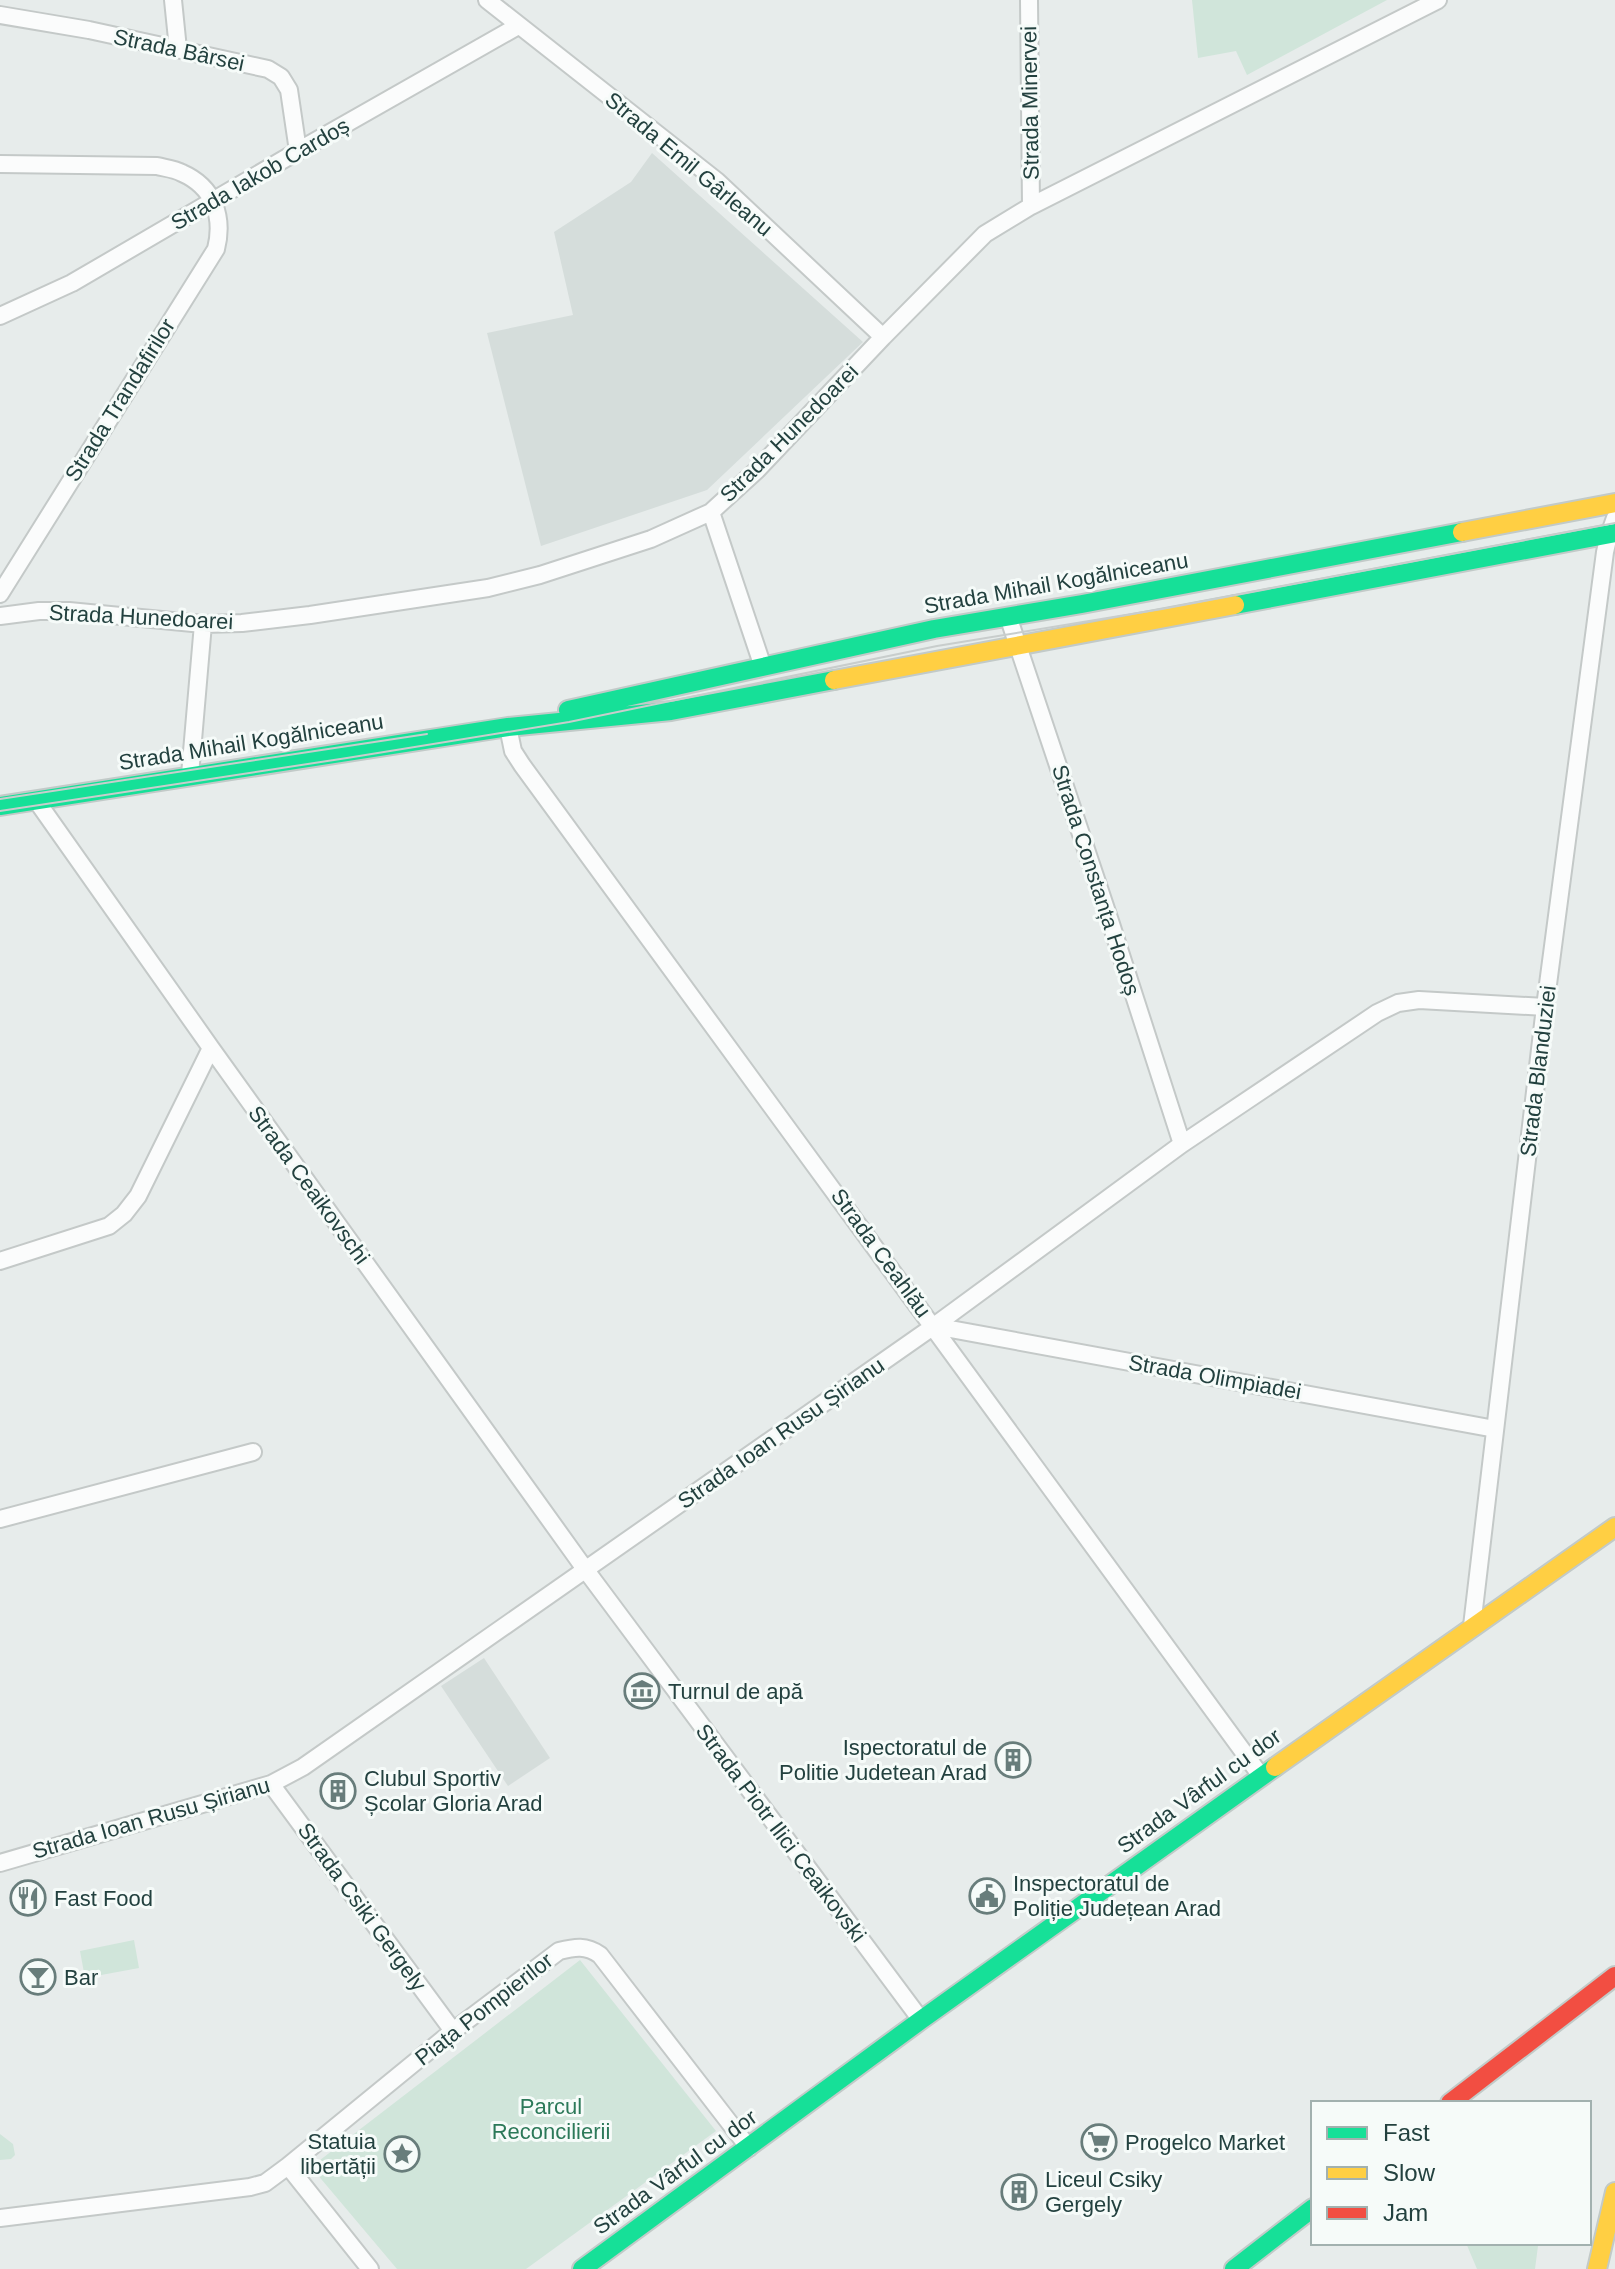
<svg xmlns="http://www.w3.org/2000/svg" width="1615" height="2269" font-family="Helvetica,sans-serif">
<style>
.built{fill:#d5dddb}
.green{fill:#d0e5da}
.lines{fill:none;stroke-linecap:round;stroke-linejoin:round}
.street-casing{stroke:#c4c9c8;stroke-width:20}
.fast-casing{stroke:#c2cac8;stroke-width:22}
.slow-casing{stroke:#c2cac8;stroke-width:22}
.jam-casing{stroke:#c2cac8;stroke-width:22}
.street{stroke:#fbfcfc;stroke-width:16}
.fast{stroke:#16e098;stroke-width:18}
.slow{stroke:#ffcf43;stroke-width:18}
.jam{stroke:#f24e42;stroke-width:18}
.tram{stroke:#c8cdcc;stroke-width:2}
.labels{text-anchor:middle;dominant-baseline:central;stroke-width:6;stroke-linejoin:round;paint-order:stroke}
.street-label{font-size:22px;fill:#23413f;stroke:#f6fbf9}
.poi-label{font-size:22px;fill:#23413f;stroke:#f6fbf9;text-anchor:start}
.park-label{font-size:22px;fill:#2c7959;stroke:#f6fbf9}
</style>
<rect width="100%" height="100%" fill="#e7eceb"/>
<path class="built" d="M652,153L863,342L707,490L541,546L487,333L573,315L554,232L631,182Z
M484,1658L550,1758L508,1786L441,1686Z"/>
<path class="green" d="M1192,0H1387L1247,75L1236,51L1198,58Z
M134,1940L139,1968L85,1978L80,1951Z
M580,1960L716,2131L526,2269H397L311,2167Z
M0,2134L13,2144L15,2155L11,2159L0,2160Z
M1466,2243H1536L1538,2246L1535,2269H1477Z"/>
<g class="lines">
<defs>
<path id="street" d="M173,0L178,49
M487,0L717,181L883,337
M1029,0L1031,206
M0,15L89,30L268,69L281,77L289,90L298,151
M0,164L157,166C165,168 175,169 182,173C214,187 224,217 216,249L0,594
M0,316L72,283L298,151L518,26
M711,512L763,667
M0,616L39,611H69L203,624L242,623L310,615L488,588L540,575L651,539L711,512L757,470L883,337L985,234L1031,206L1438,0
M1008,616L1111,924L1182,1144
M508,727L513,751L522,765L1261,1776
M190,775L203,624
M36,800L211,1048L585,1569L921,2020
M0,1261L109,1226L124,1214L138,1196L211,1048
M934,1326L1495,1429
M0,1519L253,1452
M1472,1626L1545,1007L1605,552L1609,535L1615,518
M271,1784L453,2031
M0,1863L271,1784L303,1767L934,1326L1182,1144L1377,1013L1398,1003L1419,1000L1545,1007
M0,2218L250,2187L265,2183L288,2166
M370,2269L288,2166L453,2031L559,1951C575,1947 586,1945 600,1955L749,2148"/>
<path id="fast" d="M1235,605L1615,533
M568,710L934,629L1082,604L1462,532
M0,806L508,727L671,711L834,680
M582,2269L921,2020L1275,1767
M1234,2269L1313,2208"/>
<path id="slow" d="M1462,532L1615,503
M834,680L1235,605
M1275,1767L1615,1527
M1597,2269L1615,2192"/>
<path id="jam" d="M1450,2103L1615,1976"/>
</defs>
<use href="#street" class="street-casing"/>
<use href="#fast" class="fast-casing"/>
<use href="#slow" class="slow-casing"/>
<use href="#jam" class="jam-casing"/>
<use href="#street" class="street"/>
<use href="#fast" class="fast"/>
<use href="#slow" class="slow"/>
<use href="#jam" class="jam"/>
<path class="tram" d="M0,799L427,734
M0,811L347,758L569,722L937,646L1162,609L1615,523"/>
</g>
<defs>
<symbol id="museum-ring" viewBox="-11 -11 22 22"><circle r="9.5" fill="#f6fbf9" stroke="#687d7b" stroke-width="1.5"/><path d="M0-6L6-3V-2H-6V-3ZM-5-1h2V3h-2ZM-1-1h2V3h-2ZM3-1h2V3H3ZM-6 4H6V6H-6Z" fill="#687d7b"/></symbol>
<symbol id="building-ring" viewBox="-11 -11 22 22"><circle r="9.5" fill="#f6fbf9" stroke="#687d7b" stroke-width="1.5"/><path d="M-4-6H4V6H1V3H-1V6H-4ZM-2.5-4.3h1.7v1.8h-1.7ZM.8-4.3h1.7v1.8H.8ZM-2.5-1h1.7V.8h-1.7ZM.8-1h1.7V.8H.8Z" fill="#687d7b"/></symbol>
<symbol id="civic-ring" viewBox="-11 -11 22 22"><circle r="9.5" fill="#f6fbf9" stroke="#687d7b" stroke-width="1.5"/><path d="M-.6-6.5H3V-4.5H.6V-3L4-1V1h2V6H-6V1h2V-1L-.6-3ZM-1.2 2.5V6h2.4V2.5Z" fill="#687d7b"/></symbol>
<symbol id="restaurant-ring" viewBox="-11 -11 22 22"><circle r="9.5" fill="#f6fbf9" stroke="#687d7b" stroke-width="1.5"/><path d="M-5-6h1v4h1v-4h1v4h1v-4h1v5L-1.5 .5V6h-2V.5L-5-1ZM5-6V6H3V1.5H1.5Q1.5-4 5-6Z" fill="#687d7b"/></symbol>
<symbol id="bar-ring" viewBox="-11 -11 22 22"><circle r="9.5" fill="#f6fbf9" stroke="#687d7b" stroke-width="1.5"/><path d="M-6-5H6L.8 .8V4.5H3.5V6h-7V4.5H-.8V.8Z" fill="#687d7b"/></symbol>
<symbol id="supermarket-ring" viewBox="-11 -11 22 22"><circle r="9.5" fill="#f6fbf9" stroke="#687d7b" stroke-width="1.5"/><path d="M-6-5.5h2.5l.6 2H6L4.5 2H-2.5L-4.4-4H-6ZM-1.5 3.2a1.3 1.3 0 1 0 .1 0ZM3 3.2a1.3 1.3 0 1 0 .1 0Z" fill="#687d7b"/></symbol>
<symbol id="sight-ring" viewBox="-11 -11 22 22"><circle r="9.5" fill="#f6fbf9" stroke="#687d7b" stroke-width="1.5"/><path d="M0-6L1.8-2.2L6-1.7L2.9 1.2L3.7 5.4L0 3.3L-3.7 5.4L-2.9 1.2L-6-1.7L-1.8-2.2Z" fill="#687d7b"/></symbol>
</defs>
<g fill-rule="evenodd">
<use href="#museum-ring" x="622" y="1671" width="40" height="40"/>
<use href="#building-ring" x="993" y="1740" width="40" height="40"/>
<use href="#building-ring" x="318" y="1771" width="40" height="40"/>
<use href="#civic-ring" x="967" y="1876" width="40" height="40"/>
<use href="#restaurant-ring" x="8" y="1878" width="40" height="40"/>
<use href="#bar-ring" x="18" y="1957" width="40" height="40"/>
<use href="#supermarket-ring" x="1079" y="2122" width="40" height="40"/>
<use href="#sight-ring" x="382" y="2134" width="40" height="40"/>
<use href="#building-ring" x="999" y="2172" width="40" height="40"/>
</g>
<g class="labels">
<g class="street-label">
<text transform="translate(179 50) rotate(12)">Strada Bârsei</text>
<text transform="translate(1030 103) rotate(-91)">Strada Minervei</text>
<text transform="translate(689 164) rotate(40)">Strada Emil Gârleanu</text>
<text transform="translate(260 174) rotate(-30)">Strada Iakob Cardoș</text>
<text transform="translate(120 400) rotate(-58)">Strada Trandafirilor</text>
<text transform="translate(789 433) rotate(-45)">Strada Hunedoarei</text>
<text transform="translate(1056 583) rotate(-10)">Strada Mihail Kogălniceanu</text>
<text transform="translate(141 617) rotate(3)">Strada Hunedoarei</text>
<text transform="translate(251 742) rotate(-9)">Strada Mihail Kogălniceanu</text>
<text transform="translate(1096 880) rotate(72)">Strada Constanța Hodoș</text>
<text transform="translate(1538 1071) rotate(-83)">Strada Blanduziei</text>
<text transform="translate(309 1185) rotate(54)">Strada Ceaikovschi</text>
<text transform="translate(881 1253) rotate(54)">Strada Ceahlău</text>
<text transform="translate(1215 1377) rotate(10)">Strada Olimpiadei</text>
<text transform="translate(781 1433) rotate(-35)">Strada Ioan Rusu Șirianu</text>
<text transform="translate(1199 1791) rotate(-36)">Strada Vârful cu dor</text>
<text transform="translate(151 1818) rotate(-16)">Strada Ioan Rusu Șirianu</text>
<text transform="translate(781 1833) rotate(53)">Strada Piotr Ilici Ceaikovski</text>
<text transform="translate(362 1907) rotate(54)">Strada Csiki Gergely</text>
<text transform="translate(484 2009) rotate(-38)">Piața Pompierilor</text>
<text transform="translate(675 2172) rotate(-36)">Strada Vârful cu dor</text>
</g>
<g class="poi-label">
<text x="668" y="1691">Turnul de apă</text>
<text x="987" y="1747" text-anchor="end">Ispectoratul de<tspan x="987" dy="25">Politie Judetean Arad</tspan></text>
<text x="364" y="1778">Clubul Sportiv<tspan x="364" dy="25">Școlar Gloria Arad</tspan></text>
<text x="1013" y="1883">Inspectoratul de<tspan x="1013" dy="25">Poliție Județean Arad</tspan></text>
<text x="54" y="1898">Fast Food</text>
<text x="64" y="1977">Bar</text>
<text x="376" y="2141" text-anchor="end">Statuia<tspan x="376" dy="25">libertății</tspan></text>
<text x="1125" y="2142">Progelco Market</text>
<text x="1045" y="2179">Liceul Csiky<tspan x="1045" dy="25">Gergely</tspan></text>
</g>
<g class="park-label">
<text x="551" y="2106">Parcul<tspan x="551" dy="25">Reconcilierii</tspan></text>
</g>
</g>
<rect x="1311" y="2101" width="280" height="144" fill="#f6fbf9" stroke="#a2b1af" stroke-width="2"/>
<rect x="1327" y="2127" width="40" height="12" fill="#16e098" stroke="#a2b1af" stroke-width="2"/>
<text x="1383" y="2141" font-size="24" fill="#23413f">Fast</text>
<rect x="1327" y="2167" width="40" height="12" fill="#ffcf43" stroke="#a2b1af" stroke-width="2"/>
<text x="1383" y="2181" font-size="24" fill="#23413f">Slow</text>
<rect x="1327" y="2207" width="40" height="12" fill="#f24e42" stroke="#a2b1af" stroke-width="2"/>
<text x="1383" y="2221" font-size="24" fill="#23413f">Jam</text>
</svg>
